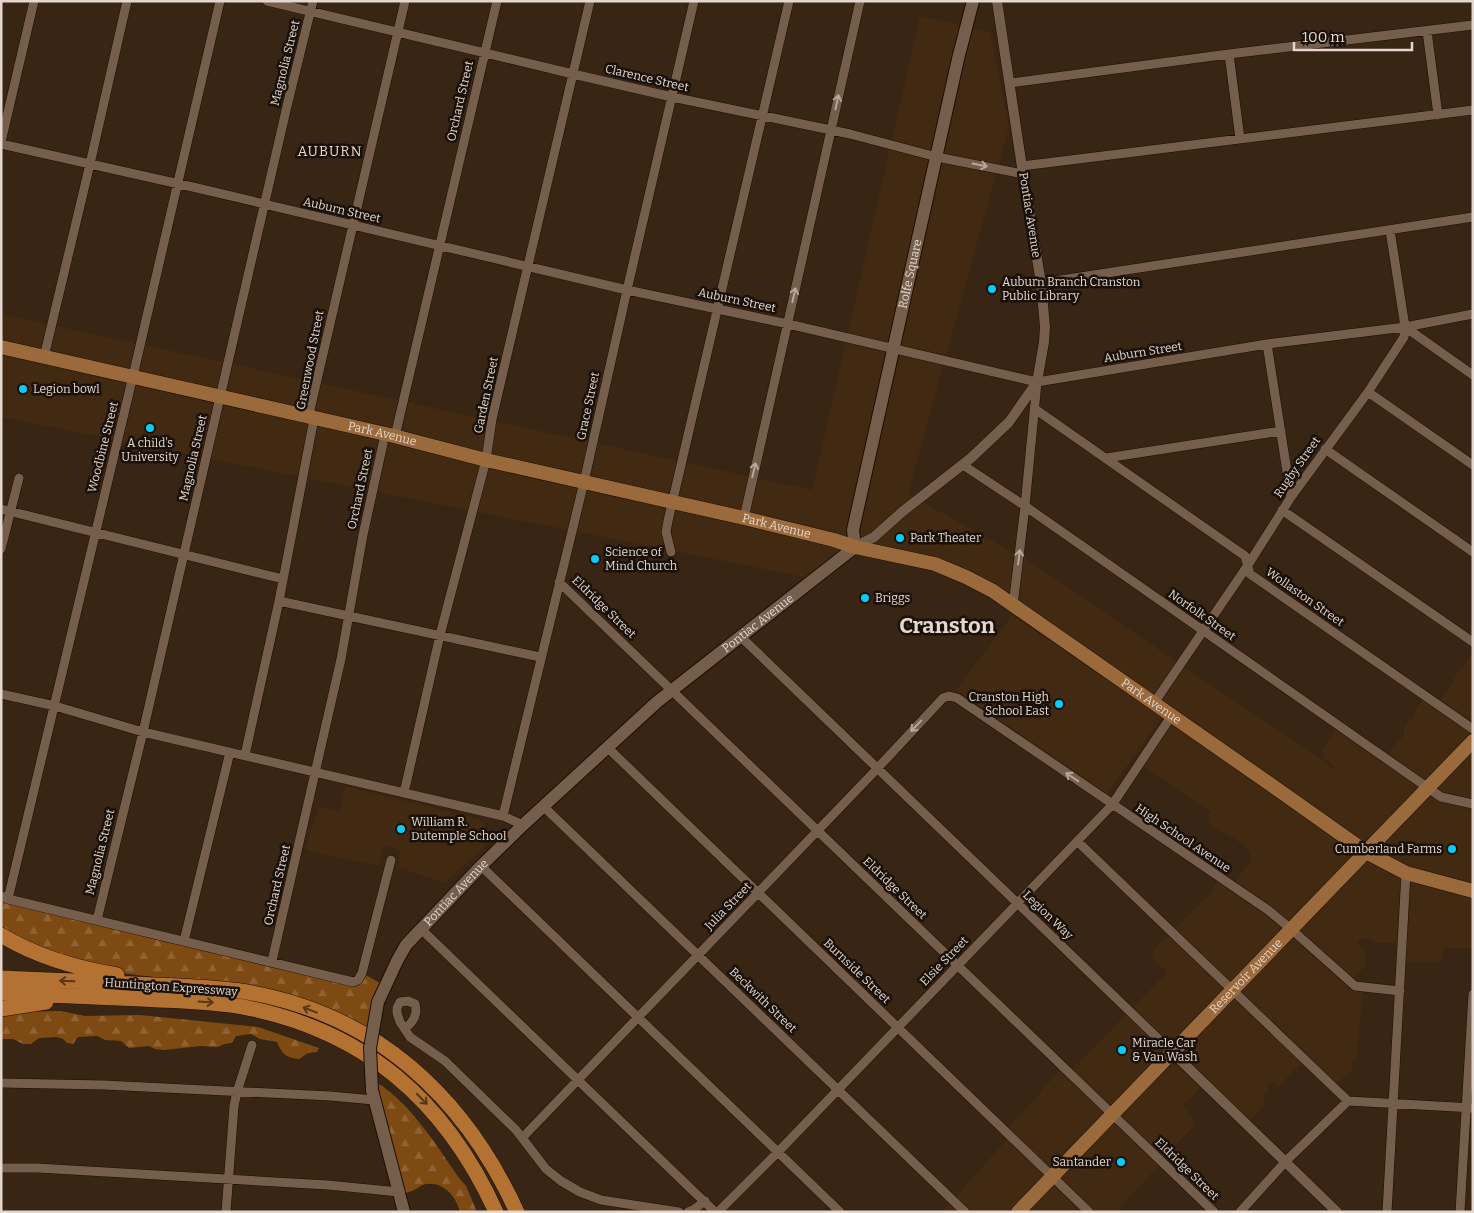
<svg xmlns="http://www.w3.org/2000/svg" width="1474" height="1213" font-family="Bitter,serif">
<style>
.built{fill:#422912}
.forest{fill:url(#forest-firs)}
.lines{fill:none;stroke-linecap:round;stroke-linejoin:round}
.minor-casing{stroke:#1f0d01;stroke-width:10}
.tertiary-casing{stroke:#1f0d01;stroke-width:11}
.secondary-casing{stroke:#1f0d01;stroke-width:14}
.primary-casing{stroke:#1f0d01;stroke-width:15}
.motorway-casing{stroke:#1f0d01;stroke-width:16}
.minor{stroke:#755e4c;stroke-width:9}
.tertiary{stroke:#755e4c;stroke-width:10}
.secondary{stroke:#755e4c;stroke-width:12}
.primary{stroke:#9b6a3c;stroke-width:14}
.motorway{stroke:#b47232;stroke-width:15}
.secondary-bridge-casing{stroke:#1f0d01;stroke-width:14;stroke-linecap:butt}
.secondary-bridge{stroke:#755e4c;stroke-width:12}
.oneway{stroke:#b8a799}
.oneway2{stroke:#573719}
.poi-dot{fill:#08cbfa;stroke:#191009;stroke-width:2}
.labels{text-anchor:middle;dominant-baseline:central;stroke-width:5;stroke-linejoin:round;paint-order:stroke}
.street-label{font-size:12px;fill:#e4d7cd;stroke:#191009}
.poi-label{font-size:12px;fill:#e4d7cd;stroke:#191009;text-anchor:start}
.neighbourhood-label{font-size:14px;letter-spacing:1px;fill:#e4d7cd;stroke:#191009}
.town-label{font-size:22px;font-weight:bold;fill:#e4d7cd;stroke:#191009}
</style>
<defs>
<pattern id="forest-firs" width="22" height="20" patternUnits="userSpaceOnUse" patternTransform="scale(1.25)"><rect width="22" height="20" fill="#7e4a13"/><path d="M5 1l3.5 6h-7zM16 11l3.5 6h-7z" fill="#906334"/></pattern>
</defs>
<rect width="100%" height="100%" fill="#382514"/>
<path class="built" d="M920,16L990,32L1009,127L908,494L1027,560L1335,769L1334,766L1323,758L1322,749L1339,727L1385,759L1404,734V727L1408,721L1413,718L1417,708L1425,697L1439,702L1448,691L1457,673L1467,661L1473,651V948H1445L1443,950V961L1440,962H1402L1401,943H1375L1366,938L1358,940L1357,942L1365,952V966L1350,983L1363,988L1357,1057L1352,1063V1070L1334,1086L1304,1062L1293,1071L1279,1087L1276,1086L1273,1082L1267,1085L1269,1093L1264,1095V1106L1247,1123L1203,1085L1183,1106L1194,1119V1126L1162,1159L1161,1163L1116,1212H942L1010,1136L1005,1130L1042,1092L1043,1088L1063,1067L1070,1071L1166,974V972L1152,959L1153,951L1209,895L1219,879L1232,886L1251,860L1250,851L1235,839L1210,826L1208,816L1211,812L1141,764L1172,716L1011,605L917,558L842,548L814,579L1,417V314L812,490Z
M1012,615L1162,717L1107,794L956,690Z
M345,786L479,819L484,823L488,833L485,847L444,883L398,867L401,850L384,846L378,866L305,850L318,807L339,811Z"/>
<path class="forest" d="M1,896L355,980L362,973L382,984L370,1031L332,1013L154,977L96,970L11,937L1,927Z
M61,1011L85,1016L140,1015L258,1027L319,1048L317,1052L308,1053L299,1059C286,1058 282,1054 277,1042L260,1039L251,1034L236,1036L232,1043L224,1044L218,1047L201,1046L164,1050L155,1049L149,1046L129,1048L121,1041L105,1040L97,1036L78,1037L73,1044L67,1043L63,1039L57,1037L39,1038L31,1044H23L13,1039H1V1015L14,1012Z
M370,1079C406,1096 437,1146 459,1178L466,1186L477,1212H460C456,1195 441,1179 422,1185C422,1185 416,1189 416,1189C411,1192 405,1193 400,1194Z"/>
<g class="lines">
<defs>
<path id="minor" d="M267,1L573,74L672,97L850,134L937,157L1023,174
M1427,31L1438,115
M1229,54L1240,139
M1010,83L1229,54L1473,25
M1,142L34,1
M1,144L197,188L627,290L788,324L1037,382L1267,344L1405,327L1473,314
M1022,166L1473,110
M1041,283L1473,217
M1405,327L1473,375
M1267,344L1291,497
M44,357L90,164L127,1
M1368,392L1473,465
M1035,409L1245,556L1250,574L1473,729
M1325,449L1473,552
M1106,458L1281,431
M963,465L1025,506L1441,797L1473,804
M1,509L283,579
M1282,510L1473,642
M744,518L860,1
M1,549L19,478
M671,552L666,532L668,521L789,1
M559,582L1214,1212
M279,601L540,657
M1013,606L1025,506L1037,382
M740,636L1172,1052
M1,694L55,706L143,732L503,816L523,825
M1154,703L1248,565L1291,497L1368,392L1404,337L1405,327L1390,230
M608,748L1089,1212
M245,755L279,601L313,424L310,410L405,1
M404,793L440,635L486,460L492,419L590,1
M544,807L965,1212
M503,816L584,482L627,290L694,1
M1077,841L1348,1101L1473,1108
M481,866L840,1212
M1,896L8,899L353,982L358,980L362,973L391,860
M8,899L133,376L220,1
M97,920L143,732L287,106L313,1
M421,929L715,1212
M184,941L230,752
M272,961L341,659L363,535L384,439L396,432L497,1
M405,1028C413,1023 418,1014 415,1004L408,1001L400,1002L397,1008V1013L400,1022L410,1037L445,1061L516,1130L546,1169L561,1181L580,1192L601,1200L679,1212
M1,1083L104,1085L330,1096L374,1100
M523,1137L874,772L943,698L949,696L957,698L1268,910L1291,929L1355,986L1400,991
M1,1168H37L328,1185L399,1192
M226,1212L234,1106L237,1092L252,1045
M688,1212L693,1210L705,1201
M718,1212L778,1152L1112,805L1172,715
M1240,1212L1286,1161L1348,1101
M1387,1212L1406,873
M1460,1212L1473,994"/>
<path id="tertiary" d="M855,547L874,537L902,512L971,458L1009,422L1037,382L1044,342L1045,327L1041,283L1023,174L997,1
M1172,1052L1337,1212"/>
<g id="secondary">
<path id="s1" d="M378,1002L397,961L406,945L481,866L523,825L657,702L855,547L853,530L958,59L973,1"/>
<path d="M372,1090L404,1212"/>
</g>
<g id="primary">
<path id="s2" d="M1,347L390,435L486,460L744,518L834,540L855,547L935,564L966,577L993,591L1277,789L1366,852L1406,873L1473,891"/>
<path id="s3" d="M1018,1212L1473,741"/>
</g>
<path id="motorway" d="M1,935C37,957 76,968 117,975
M1,978C52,980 102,982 153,985C184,986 216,987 247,992C375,1014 464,1096 517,1212
M1,993C48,995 94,997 141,999C175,1001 209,1001 243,1007C364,1030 445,1100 496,1212
M1,1009L46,1002"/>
</defs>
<use href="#minor" class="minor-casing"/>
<use href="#tertiary" class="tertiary-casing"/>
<use href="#secondary" class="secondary-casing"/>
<use href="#primary" class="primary-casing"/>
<use href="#motorway" class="motorway-casing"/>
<use href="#minor" class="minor"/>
<use href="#tertiary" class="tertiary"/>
<use href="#secondary" class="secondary"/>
<use href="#primary" class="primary"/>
<use href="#motorway" class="motorway"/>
<defs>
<path id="secondary-bridge" d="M372,1090L370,1048L378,1002"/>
</defs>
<use href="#secondary-bridge" class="secondary-bridge-casing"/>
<use href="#secondary-bridge" class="secondary-bridge"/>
</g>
<defs><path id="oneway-shaft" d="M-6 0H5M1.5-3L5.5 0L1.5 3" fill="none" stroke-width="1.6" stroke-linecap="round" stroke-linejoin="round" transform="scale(1.25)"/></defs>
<g class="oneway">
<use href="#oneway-shaft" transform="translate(837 102) rotate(-78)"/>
<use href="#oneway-shaft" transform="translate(980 165) rotate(11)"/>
<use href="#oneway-shaft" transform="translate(794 295) rotate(-77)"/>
<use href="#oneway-shaft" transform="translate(754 470) rotate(-77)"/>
<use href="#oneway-shaft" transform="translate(1019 557) rotate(-83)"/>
<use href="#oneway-shaft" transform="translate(916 726) rotate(134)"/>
<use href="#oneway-shaft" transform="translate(1072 777) rotate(-146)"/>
</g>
<g class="oneway2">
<use href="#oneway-shaft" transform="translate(67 981) rotate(-178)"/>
<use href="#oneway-shaft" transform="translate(206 1002) rotate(4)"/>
<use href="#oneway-shaft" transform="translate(310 1010) rotate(-159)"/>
<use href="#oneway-shaft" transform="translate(422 1099) rotate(45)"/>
</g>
<g class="poi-dot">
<circle cx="992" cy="289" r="5"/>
<circle cx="23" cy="389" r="5"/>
<circle cx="150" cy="428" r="5"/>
<circle cx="900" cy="538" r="5"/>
<circle cx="595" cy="559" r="5"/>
<circle cx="865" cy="598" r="5"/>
<circle cx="1059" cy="704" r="5"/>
<circle cx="401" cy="829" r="5"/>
<circle cx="1452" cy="849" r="5"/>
<circle cx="1122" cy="1050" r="5"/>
<circle cx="1121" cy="1162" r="5"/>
</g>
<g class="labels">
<g class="street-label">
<text transform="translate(285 63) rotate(-76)">Magnolia Street</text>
<text transform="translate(647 78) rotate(13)">Clarence Street</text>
<text transform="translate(460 101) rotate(-77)">Orchard Street</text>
<text transform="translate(342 210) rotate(13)">Auburn Street</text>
<text transform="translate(1030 215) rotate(81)">Pontiac Avenue</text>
<text stroke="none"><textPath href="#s1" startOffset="944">Rolfe Square</textPath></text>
<text transform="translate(737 300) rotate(12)">Auburn Street</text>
<text transform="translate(1143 352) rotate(-9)">Auburn Street</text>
<text transform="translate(310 360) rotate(-79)">Greenwood Street</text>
<text transform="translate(486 395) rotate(-78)">Garden Street</text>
<text transform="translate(588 406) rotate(-78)">Grace Street</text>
<text stroke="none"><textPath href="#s2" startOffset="391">Park Avenue</textPath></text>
<text transform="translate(103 447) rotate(-76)">Woodbine Street</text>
<text transform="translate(193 458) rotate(-77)">Magnolia Street</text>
<text transform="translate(1297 467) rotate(-55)">Rugby Street</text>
<text transform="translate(360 489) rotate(-78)">Orchard Street</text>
<text stroke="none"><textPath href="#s2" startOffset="796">Park Avenue</textPath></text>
<text transform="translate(1305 597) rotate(35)">Wollaston Street</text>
<text transform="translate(604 607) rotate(44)">Eldridge Street</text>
<text transform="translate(1202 615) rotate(35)">Norfolk Street</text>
<text stroke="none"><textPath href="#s1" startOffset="541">Pontiac Avenue</textPath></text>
<text stroke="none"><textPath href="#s2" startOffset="1216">Park Avenue</textPath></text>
<text transform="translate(1183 838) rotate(34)">High School Avenue</text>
<text transform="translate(100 852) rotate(-76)">Magnolia Street</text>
<text transform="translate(277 885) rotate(-77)">Orchard Street</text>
<text transform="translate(895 888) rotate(44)">Eldridge Street</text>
<text stroke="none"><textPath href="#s1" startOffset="136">Pontiac Avenue</textPath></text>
<text transform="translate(728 906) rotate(-46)">Julia Street</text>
<text transform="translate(1048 915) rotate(44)">Legion Way</text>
<text transform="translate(944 961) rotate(-46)">Elsie Street</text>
<text transform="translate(857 971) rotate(44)">Burnside Street</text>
<text stroke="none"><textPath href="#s3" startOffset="328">Reservoir Avenue</textPath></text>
<text transform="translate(171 987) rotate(4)">Huntington Expressway</text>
<text transform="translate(763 1000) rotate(44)">Beckwith Street</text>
<text transform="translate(1187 1169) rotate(44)">Eldridge Street</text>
</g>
<g class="poi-label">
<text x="1002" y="282">Auburn Branch Cranston<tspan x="1002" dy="14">Public Library</tspan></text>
<text x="33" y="389">Legion bowl</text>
<text x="150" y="443" text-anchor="middle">A child's<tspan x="150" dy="14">University</tspan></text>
<text x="910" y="538">Park Theater</text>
<text x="605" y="552">Science of<tspan x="605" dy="14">Mind Church</tspan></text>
<text x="875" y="598">Briggs</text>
<text x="1049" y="697" text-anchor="end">Cranston High<tspan x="1049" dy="14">School East</tspan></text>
<text x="411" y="822">William R.<tspan x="411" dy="14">Dutemple School</tspan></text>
<text x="1442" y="849" text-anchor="end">Cumberland Farms</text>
<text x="1132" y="1043">Miracle Car<tspan x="1132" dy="14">&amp; Van Wash</tspan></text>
<text x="1111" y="1162" text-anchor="end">Santander</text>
</g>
<g class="neighbourhood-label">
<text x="330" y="151">AUBURN</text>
</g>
<g class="town-label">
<text x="947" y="625">Cranston</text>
</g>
</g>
<rect width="1474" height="1213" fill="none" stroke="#e4d7cd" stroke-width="5"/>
<path d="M1294 42v8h118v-8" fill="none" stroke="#e4d7cd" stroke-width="2.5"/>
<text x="1302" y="42" font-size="15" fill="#e4d7cd" stroke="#191009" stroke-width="4" paint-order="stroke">100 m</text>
</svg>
